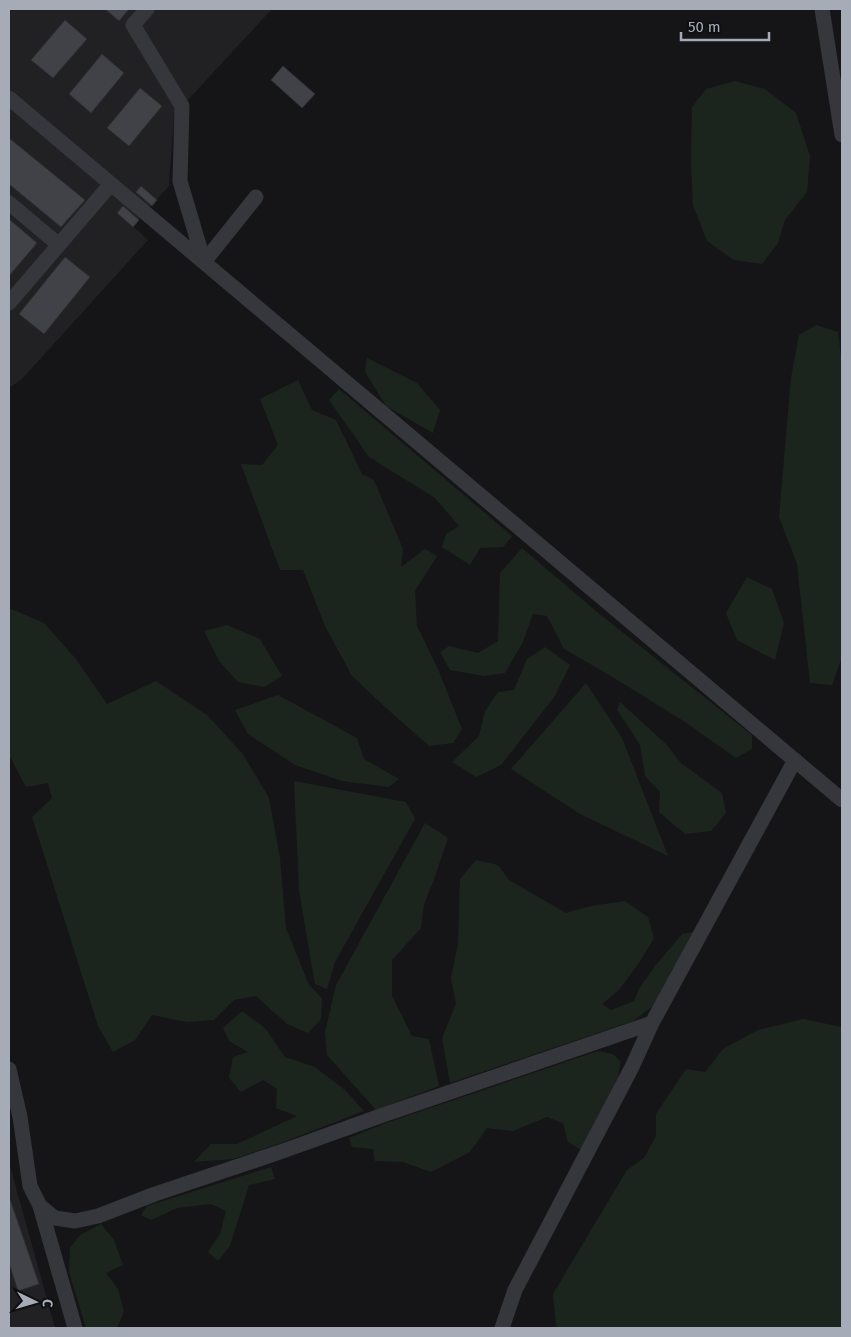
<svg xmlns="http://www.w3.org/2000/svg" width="851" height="1337" font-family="'Fira Sans',sans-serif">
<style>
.built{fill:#212124}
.green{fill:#1c251d}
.building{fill:#414247;stroke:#2f2f33}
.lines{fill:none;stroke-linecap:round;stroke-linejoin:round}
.minor{stroke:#35373c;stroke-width:15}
</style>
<rect width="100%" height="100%" fill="#151517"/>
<path class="built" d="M9,9H272L174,115L169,186L133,226L148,240L22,379L9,388Z
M9,1162L55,1328H9Z"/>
<path class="green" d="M735,81L765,89L796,113L810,156L807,192L785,220L778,243L762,264L734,260L707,241L693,205L691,163L692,107L706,89Z
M816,325L838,332L842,364V657L832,685L810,683L797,564L779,517L791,378L799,335Z
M367,358L417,383L440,410L433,433L386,406L365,372Z
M298,380L312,410L336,420L362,474L374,480L403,549L401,567L425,549L437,556L415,591L417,626L438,669L462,729L453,743L429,746L385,707L352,676L325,626L303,570H280L241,464L262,465L278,445L260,399Z
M339,389L512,536L503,547L480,548L470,565L442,547L446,534L459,526L435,498L369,457L329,400Z
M522,548L597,612L752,735V749L736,758L685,722L611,676L564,649L547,616L533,614L523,642L505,673L484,676L450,670L440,652L449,646L478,653L498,641L500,573Z
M747,577L772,589L784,623L775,660L737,640L726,613Z
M9,608L44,623L75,658L107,704L156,681L207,715L243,754L269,798L280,858L286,928L309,985L322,998L321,1019L308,1033L287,1024L256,996L234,1000L214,1020L187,1022L152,1015L135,1040L113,1052L98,1026L32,817L52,798L48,783L26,787L9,755Z
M227,625L260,639L282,676L264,687L238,682L219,661L204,631Z
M545,647L570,665L555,696L501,765L476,777L452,762L479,736L485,711L498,692L514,690L527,659Z
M586,683L622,738L668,856L580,814L511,769Z
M278,695L357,738L364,759L399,779L389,787L342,781L295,765L248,734L235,710Z
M620,702L666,744L681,763L722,793L726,813L711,831L685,834L659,812L660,792L645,776L640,745L617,710Z
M294,781L406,802L415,819L335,962L327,989L315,984L299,890Z
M425,823L448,838L433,882L424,904L421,928L392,960V996L412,1036L429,1039L439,1086L376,1110L327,1055L325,1032L336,985Z
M476,860L498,865L509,880L566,913L591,906L625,901L648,917L654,938L639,963L619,990L602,1004L611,1010L634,1001L640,987L656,965L682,934L693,932L657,1003L633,1021L450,1083L442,1038L456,1004L451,978L458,944L460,879Z
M242,1011L265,1028L285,1057L315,1067L345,1090L364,1111L281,1143L233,1159L194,1162L211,1144H237L297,1116L276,1108L277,1089L263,1080L241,1092L229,1078L233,1057L248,1052L229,1041L223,1028Z
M803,1019L842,1027V1328H558L556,1325L553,1294L627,1170L644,1158L656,1136V1114L686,1069L705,1072L723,1049L758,1030Z
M598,1051L613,1054L621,1062L617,1079L581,1150L568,1142L563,1123L547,1117L513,1131L487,1128L470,1152L431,1172L403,1162L375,1161L373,1149L352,1147L349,1138L386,1123Z
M271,1167L275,1179L249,1185L230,1246L218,1261L208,1252L220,1234L226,1211L211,1204L177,1208L151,1220L141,1215L147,1206Z
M101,1224L114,1240L123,1265L106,1273L118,1289L124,1312L117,1328H86L69,1272L70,1248L80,1235Z"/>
<path class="building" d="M105,9H129L119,21Z
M65,20L87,39L53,78L31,60Z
M102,54L124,73L91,113L69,94Z
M283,66L315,94L302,108L271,80Z
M140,88L162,106L129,146L107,128Z
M9,138L85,200L61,227L9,184Z
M141,186L157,200L152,206L136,192Z
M123,206L139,220L133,227L117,213Z
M9,219L37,243L9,276Z
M65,257L90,277L44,334L19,314Z
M10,1199L39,1284L18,1291L9,1263V1200Z"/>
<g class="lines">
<path class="minor" d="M147,9L133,25L182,106L180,181L204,262
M822,9L842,135
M9,98L842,800
M9,203L59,245
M204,262L256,197
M9,303L111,184
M9,1069L20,1117L30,1186L40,1206L55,1218L75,1221L98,1216L155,1194L283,1151L383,1115L652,1023
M40,1206L75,1328
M502,1328L515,1290L632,1067L652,1023L795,760"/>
</g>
<rect width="851" height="1337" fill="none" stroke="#a5acb8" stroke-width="20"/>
<g transform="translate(35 1302) rotate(95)" stroke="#101012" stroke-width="4" paint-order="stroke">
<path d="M0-4L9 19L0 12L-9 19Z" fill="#a5acb8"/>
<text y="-8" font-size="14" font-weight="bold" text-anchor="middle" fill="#a5acb8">С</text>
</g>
<path d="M681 32v8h88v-8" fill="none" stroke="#a5acb8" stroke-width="2.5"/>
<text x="688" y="32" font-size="15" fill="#a5acb8" stroke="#101012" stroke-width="4" paint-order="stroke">50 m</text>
</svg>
